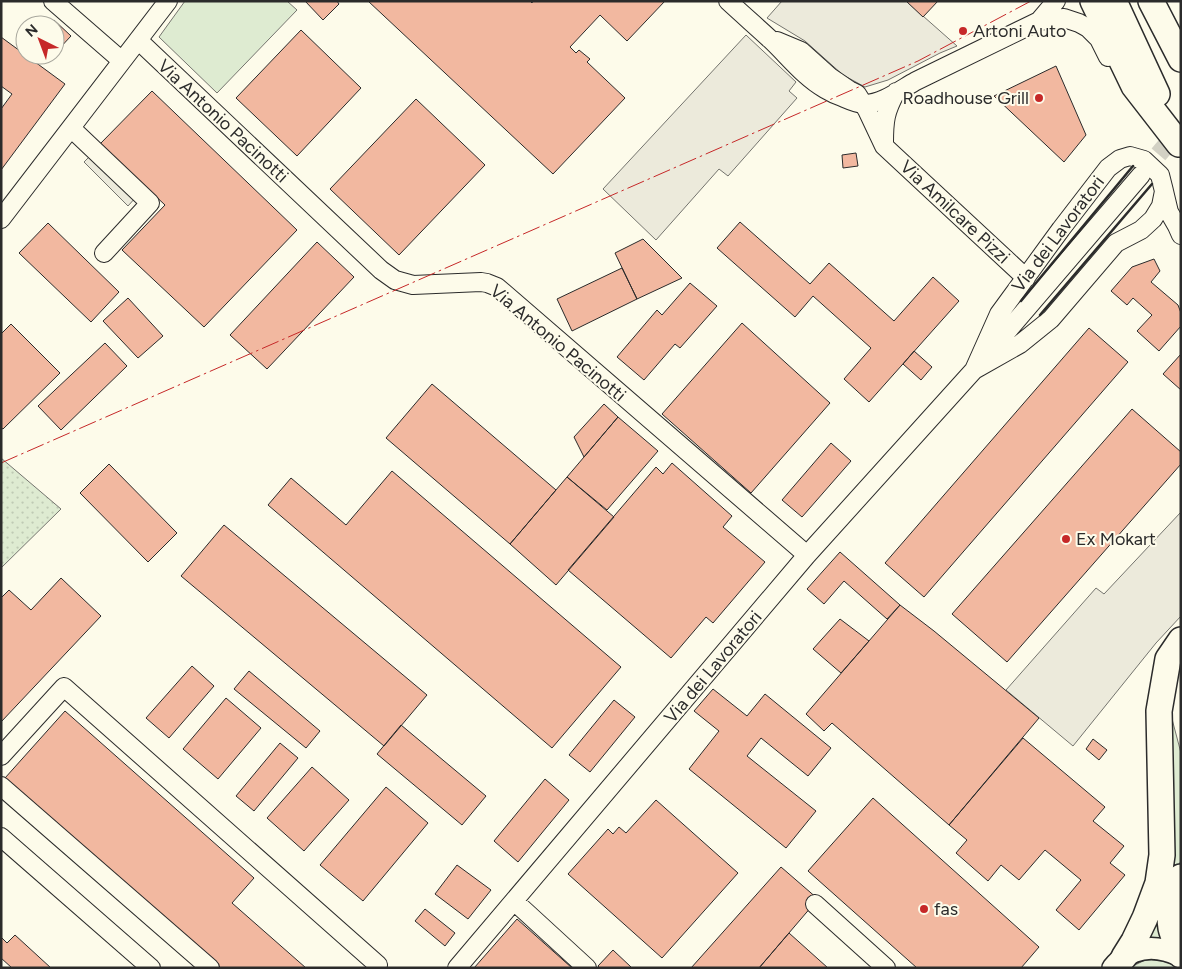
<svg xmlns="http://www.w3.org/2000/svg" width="1182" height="969" font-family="Figtree,sans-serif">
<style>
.green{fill:#deebd1;stroke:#74746e}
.park{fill:url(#park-dots);stroke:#74746e}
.parking{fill:#eceadb;stroke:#74746e}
.building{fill:#f2b8a0;stroke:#2b2b2b}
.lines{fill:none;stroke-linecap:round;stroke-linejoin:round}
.minor-tunnel{stroke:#d3d1c4;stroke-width:18;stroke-dasharray:18 9;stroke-linecap:butt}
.minor-casing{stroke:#2b2b2b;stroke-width:20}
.major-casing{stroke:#2b2b2b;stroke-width:24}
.highway-casing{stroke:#2b2b2b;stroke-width:28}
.minor{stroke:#fdfbea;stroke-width:18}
.major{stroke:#fdfbea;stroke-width:21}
.highway{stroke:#fdfbea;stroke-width:25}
.wall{stroke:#2b2b2b;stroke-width:2.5}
.power{stroke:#c62828;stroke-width:1;stroke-dasharray:18 4 2.5 4;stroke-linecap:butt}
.poi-dot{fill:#c62828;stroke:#fdfbea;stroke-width:2}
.labels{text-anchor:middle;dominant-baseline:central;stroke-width:4;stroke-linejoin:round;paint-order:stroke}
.poi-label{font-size:18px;fill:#2b2b2b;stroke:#fdfbea;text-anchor:start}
.street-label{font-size:18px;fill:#2b2b2b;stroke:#fdfbea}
</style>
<defs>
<pattern id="park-dots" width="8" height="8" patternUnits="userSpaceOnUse" patternTransform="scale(1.25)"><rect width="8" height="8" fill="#deebd1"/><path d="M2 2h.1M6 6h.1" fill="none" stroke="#bfcab4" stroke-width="1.8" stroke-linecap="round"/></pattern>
</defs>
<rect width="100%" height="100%" fill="#fdfbea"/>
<path class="green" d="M185,1H287L297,10L217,93L159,37Z
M1177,663L1181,664V665L1175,681L1173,696L1172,719L1181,753V861L1173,873L1161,938L1146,937L1168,721Z
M1154,959L1170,963L1176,968H1129L1145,960Z"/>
<path class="park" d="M1,458L61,509L1,568Z"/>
<path class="parking" d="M782,1H906L957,46L940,53L888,80L865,87L843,75L805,41L767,18Z
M746,35L796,82L789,91L797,98L728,176L719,169L656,240L603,189Z
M92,154L136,197L128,206L84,162Z
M1181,512V616L1156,643L1073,746L1006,690L1096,588L1104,594Z"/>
<path class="building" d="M305,1H337L339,4L323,20Z
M368,1H530L532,3L533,1H665L627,41L600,15L570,47L576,53L579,50L590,59L587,62L625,98L553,174Z
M906,1H938L923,17Z
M47,18L52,23L54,20L71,36L57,51L55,50V25H41Z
M301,30L361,88L297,156L236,98Z
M1,37L65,84L1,170V109L12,94L1,86Z
M1056,66L1086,135L1064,162L994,96Z
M152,91L297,230L204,327L122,250L165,205L100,144Z
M416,99L485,165L399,255L330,189Z
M856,153L858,166L843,168L842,155Z
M740,222L810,284L829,263L894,321L933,277L959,301L869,402L844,379L871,348L813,296L795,317L717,248Z
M48,223L119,292L91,322L19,253Z
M643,239L682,278L637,299L615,253Z
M317,242L354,277L267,369L230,335Z
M1154,259L1160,271L1151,282L1178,305L1181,313V326L1159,351L1137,331L1152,315L1133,298L1127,305L1111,291L1132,267Z
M622,268L637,299L572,331L557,299Z
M690,283L717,306L680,348L675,344L644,380L617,357L657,310L662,315Z
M128,298L163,336L138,358L103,321Z
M742,323L830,403L751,493L662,414Z
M11,324L60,373L3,429L1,428V334Z
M1089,328L1128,362L924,597L885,563Z
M105,343L127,366L61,430L38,406Z
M914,351L932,367L921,380L903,364Z
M1181,354V390L1163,374Z
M432,384L556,490L510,544L386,438Z
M604,404L618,417L584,457L574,437Z
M1132,409L1181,452V464L1007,662L952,614Z
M618,417L658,451L607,510L567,477Z
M831,443L851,461L802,517L782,500Z
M672,463L732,516L723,527L765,562L713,623L706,617L671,658L568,570L656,467L663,474Z
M109,464L177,533L148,562L80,493Z
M392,471L621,667L552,748L268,505L291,478L346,525Z
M567,477L614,517L556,585L510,544Z
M224,525L427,695L384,746L181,576Z
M840,552L900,605L887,619L844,581L824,604L807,589Z
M61,578L101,616L1,722V598L9,590L31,610Z
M900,605L934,631L1039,718L949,825L832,723L824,731L806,714Z
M840,619L869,641L841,673L813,649Z
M192,666L214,686L169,738L146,718Z
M249,671L320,731L306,748L234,689Z
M713,689L747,716L765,694L831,748L808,776L761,738L747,756L816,811L786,848L689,769L719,731L694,711Z
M226,698L261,728L218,779L183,749Z
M614,700L635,717L590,772L569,755Z
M65,711L254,878L232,903L306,968H221L5,778Z
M401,725L486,796L462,825L377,754Z
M1023,738L1105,807L1093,821L1124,846L1110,863L1125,875L1079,930L1056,910L1081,880L1045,850L1019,880L1001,865L988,881L956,853L967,840L949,825Z
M1093,739L1107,750L1099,760L1086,749Z
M280,743L298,758L254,811L236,796Z
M312,767L349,800L304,851L267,818Z
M545,779L569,800L518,862L494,841Z
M386,787L428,823L363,901L320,865Z
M873,798L1039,947L1021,968H917L808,871Z
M656,800L738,873L662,958L568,874L608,829L613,834L619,827L626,833Z
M457,865L491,890L468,919L435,894Z
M781,867L818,899L759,968H691Z
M425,909L455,933L445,946L415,921Z
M517,919L572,968H474Z
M789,933L828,968H759Z
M15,935L51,968H12L1,958V937L7,943Z
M613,950L631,967L630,968H600L598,966Z"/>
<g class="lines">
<path class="minor-tunnel" d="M1141,175L1180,129"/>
<defs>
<path id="minor" d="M53,1L122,61
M728,1C742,14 757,27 771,40C788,56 804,77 825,89C830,92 836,95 842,97C849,100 857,104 864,104C882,104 900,90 916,81L1039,21L1064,18L1079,23L1088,28L1099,39L1108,57
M1039,21L1056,1
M138,40L381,270L395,280L413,285L481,282L487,283L497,287L807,555
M777,41L801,51L830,77L849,90L857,94L867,110L884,146L1026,278
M71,128L150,203L104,253
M884,143C884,121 885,112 896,92
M1130,156L1144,160L1160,175L1164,191L1161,206L1153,219L1141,230L1116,243L1051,319L1020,344L974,370L999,314L1061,229L1108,168L1120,159Z
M1164,191L1169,212L1177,226L1181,235
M1,219L168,1
M1,756L64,687L378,965L376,968
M1,786L210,968
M1,837L151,968
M514,901L587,968
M815,904L886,968
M457,968L807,555L974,370L1141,175"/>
<path id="major" d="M1113,968C1131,945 1156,944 1181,956"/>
<path id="highway" d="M1093,1L1134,86L1179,144
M1114,1L1157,94
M1151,1L1181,59
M1181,877C1173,892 1168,910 1171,928C1173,937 1178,946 1181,955
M1124,957L1134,941L1145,918L1158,883L1162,855L1159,711L1168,659L1181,640"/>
</defs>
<use href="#minor" class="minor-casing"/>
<use href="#major" class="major-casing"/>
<use href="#highway" class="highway-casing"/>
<use href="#minor" class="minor"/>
<use href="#major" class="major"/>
<use href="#highway" class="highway"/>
<path class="wall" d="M1021,301L1133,166
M1040,315L1152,184"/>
<path class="power" d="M1,463L918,61L1031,1"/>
</g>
<g class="poi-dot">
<circle cx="963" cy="31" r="5"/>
<circle cx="1039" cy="98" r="5"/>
<circle cx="1066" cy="539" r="5"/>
<circle cx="924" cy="909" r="5"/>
</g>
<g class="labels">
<g class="poi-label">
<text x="973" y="31">Artoni Auto</text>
<text x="1029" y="98" text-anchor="end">Roadhouse Grill</text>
<text x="1076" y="539">Ex Mokart</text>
<text x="934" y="909">fas</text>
</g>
<g class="street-label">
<text transform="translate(223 121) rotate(43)">Via Antonio Pacinotti</text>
<text transform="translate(955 212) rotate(43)">Via Amilcare Pizzi</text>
<text transform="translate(1058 234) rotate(-53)">Via dei Lavoratori</text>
<text transform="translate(558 343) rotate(40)">Via Antonio Pacinotti</text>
<text transform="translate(713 667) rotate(-50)">Via dei Lavoratori</text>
</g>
</g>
<rect width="1182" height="969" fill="none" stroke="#2b2b2b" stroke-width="5"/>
<g transform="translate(40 40) rotate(318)"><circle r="24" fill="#fdfbea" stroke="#a9a89e"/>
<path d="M0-4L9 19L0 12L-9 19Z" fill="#c62828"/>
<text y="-8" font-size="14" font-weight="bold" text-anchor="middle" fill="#2b2b2b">N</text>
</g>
</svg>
